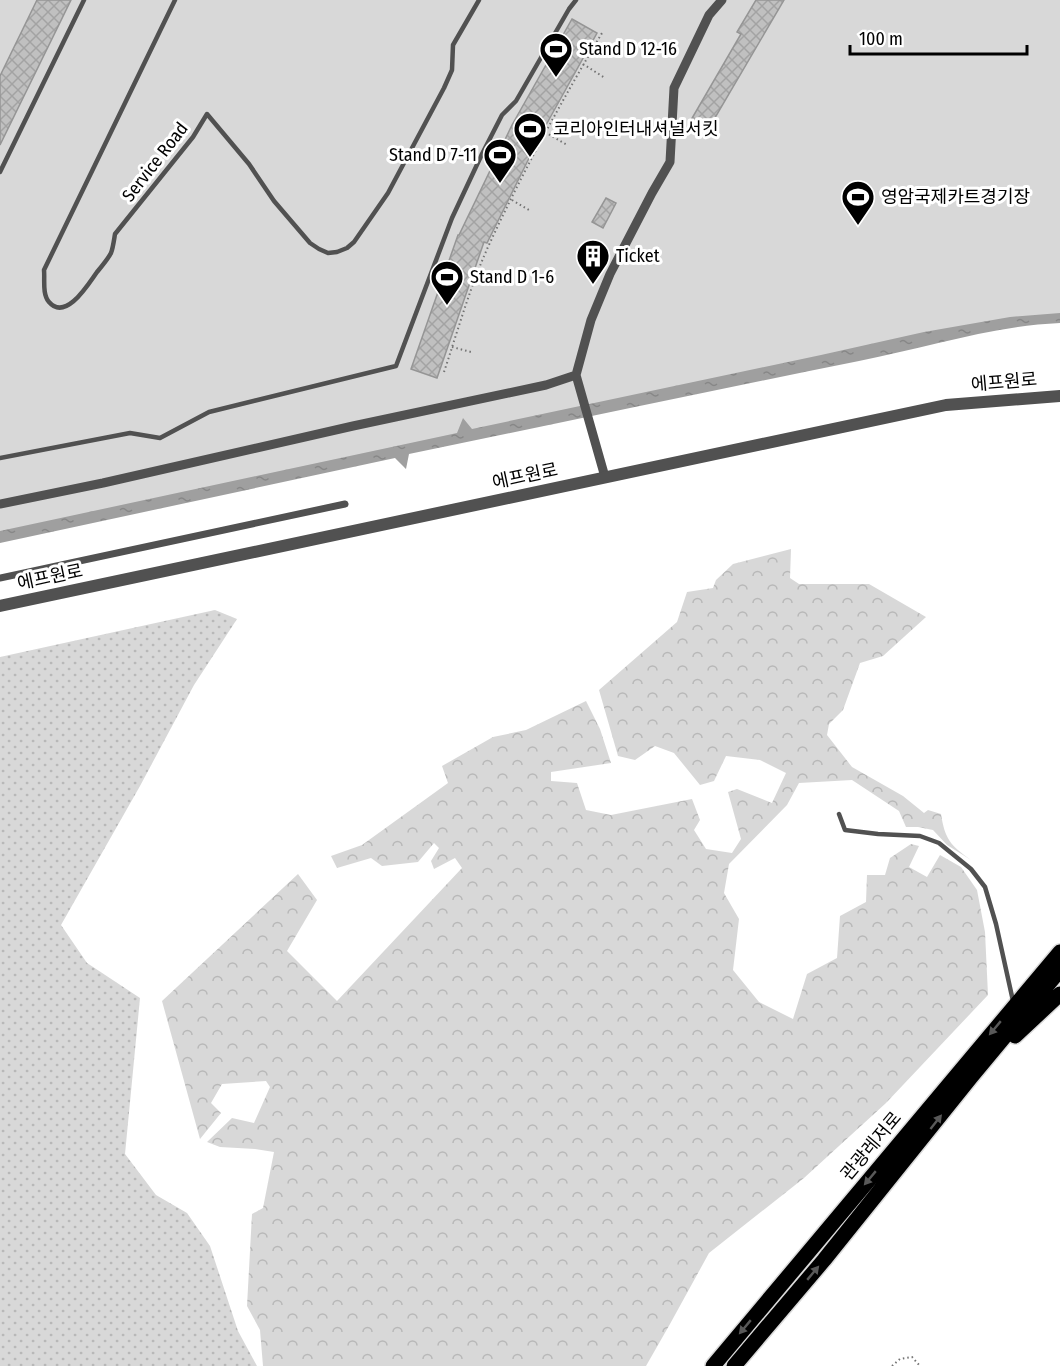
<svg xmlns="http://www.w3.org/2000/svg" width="1060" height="1366" font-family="'Fira Sans Condensed','Noto Sans KR',sans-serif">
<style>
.grass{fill:url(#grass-dots)}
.forest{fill:url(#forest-crowns)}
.pitch{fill:#d8d8d8}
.water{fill:url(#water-ripples)}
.building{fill:url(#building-cross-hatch);stroke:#959595;stroke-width:1.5}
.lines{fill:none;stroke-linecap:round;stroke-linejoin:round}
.trunk-casing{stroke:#dbdbdb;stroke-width:18}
.path{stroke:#737373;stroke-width:2;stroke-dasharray:1.5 3;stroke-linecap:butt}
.service{stroke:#515151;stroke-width:4.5}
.pedestrian{stroke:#515151;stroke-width:7}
.minor{stroke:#515151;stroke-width:9}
.tertiary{stroke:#515151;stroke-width:12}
.trunk{stroke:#000;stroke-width:15}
.oneway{fill:#595959}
.labels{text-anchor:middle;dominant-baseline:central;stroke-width:6;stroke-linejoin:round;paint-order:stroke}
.poi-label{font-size:18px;fill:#000;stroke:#fff;text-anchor:start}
.street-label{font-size:18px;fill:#000;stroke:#fff}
</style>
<defs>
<pattern id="grass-dots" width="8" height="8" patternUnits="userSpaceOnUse" patternTransform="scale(1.5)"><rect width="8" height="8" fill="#d8d8d8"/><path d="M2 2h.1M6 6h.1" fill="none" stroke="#b8b8b8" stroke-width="1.8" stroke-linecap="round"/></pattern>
<pattern id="forest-crowns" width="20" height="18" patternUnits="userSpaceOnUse" patternTransform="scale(1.5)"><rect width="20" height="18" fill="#d8d8d8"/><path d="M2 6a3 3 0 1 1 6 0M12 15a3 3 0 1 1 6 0" fill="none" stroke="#b8b8b8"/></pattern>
<pattern id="water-ripples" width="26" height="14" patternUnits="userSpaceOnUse" patternTransform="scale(1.5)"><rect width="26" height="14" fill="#9f9f9f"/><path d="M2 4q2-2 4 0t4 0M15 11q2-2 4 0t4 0" fill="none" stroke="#878787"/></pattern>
<pattern id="building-cross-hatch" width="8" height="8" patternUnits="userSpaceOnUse" patternTransform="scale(1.5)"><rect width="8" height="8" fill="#c0c0c0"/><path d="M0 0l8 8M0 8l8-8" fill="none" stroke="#a3a3a3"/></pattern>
</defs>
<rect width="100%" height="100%" fill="#fff"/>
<path class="grass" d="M215,610L237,619L194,685L140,786L61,925L87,963L140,998L125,1154L156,1195L187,1213L210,1246L238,1331L257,1366H0V657Z"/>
<path class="forest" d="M791,549L790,578L799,584H869L926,617L883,656L860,663L843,710L829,724L827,735L852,767L903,796L924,813L928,810L941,814C945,839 950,845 971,860L947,845L933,830L918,827H906L899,811L852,780L799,783L787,805L729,864L724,893L739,919L733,970L759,1002L793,1019L807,974L837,958L840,916L866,902L867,875H885L890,858L911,844L919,846L909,867L927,877L940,855L961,867L977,890L985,932L988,995L886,1103L804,1178L709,1253L670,1324L646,1366H263L260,1330L247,1306L252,1214L263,1208L274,1152L255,1149L220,1147L207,1142L232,1118L254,1123L270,1087L266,1081L222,1084L211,1103L221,1113L200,1139L162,1001L298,874L317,900L287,951L337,1001L462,868L455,858L434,869L431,861L439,848L434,843L418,862L382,866L371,858L337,868L331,856L362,845L448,783L442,766L493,737L526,730L586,701L600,729L611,763L551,772V781L577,783L586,810L611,815L692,799L700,820L694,830L706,849L732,853L741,839L728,792L737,789L772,803L786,773L760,760L726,756L714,781L700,785L674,753L655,746L635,760L618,756L599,690L677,622L687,592L713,588L716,580L733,564Z"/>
<path class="pitch" d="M0,0H1060V318L1037,315L0,536Z"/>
<path class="water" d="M1060,313V323C992,326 926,348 859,361C709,391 559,423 409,454L406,469L395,458L0,543V531L457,433L463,418L472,429L821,355L924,332L1010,317Z"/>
<path class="building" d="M37,0H71L0,145V76Z
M756,0H784L709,128L691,120L741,34L737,32Z
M572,19L597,33L541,134L487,243L484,242L437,378L411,369L458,235H459L512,125Z
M606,198L616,203L603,228L592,222Z"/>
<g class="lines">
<defs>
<path id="trunk" d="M1015,1036L1060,994
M713,1366L1060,952
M734,1366L824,1260L971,1077L1060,970"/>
</defs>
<use href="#trunk" class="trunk-casing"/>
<path class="path" d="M583,64L605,78
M545,132L567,145
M512,200L529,210
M478,272L494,278
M452,347L471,352
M444,372C458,330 470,287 488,247C522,173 561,102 602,33
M892,1366L900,1359L912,1357L920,1366"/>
<path class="service" d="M175,0L44,270C45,279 42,294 49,302C66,322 89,283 97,272C102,266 108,259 111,253C113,248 114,240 115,234L193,137L207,114L249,164L274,201L310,243L319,249L328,253L337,252L347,248L354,242L388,193L444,88L452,70L453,45L479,0
M0,172L84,0
M0,458L130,433L160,438L209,412L396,366L452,218L482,154L502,115L516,101L569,9L576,0
M839,814L845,830L878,834L920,836L939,843L971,869L985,887L996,924L1013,1001"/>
<path class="pedestrian" d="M0,578L345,504"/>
<path class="minor" d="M605,477L576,375L591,320L610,274L652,193L670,162L674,88L709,15L722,0
M0,504L103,483L353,426L546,385L576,375"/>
<path class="tertiary" d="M0,606L946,405L1060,396"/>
<use href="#trunk" class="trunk"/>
</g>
<defs><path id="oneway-solid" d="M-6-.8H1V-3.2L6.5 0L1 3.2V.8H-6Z" transform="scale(1.5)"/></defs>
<g class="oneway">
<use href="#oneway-solid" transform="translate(995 1028) rotate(130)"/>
<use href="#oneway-solid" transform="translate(936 1122) rotate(-52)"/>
<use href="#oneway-solid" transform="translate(870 1178) rotate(130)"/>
<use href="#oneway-solid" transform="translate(813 1273) rotate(-50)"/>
<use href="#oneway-solid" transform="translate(745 1327) rotate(130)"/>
</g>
<defs>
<symbol id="stadium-pin" viewBox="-11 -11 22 30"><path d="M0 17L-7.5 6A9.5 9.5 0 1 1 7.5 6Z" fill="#000" stroke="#fff"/><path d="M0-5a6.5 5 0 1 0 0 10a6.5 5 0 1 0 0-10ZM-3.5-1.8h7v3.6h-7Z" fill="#fff"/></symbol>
<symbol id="building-pin" viewBox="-11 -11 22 30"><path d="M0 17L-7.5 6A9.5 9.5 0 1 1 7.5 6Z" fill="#000" stroke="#fff"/><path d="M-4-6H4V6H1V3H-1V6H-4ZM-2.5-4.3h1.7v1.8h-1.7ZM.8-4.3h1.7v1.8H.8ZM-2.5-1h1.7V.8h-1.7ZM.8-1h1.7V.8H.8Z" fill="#fff"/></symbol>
</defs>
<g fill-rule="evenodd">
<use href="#stadium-pin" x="537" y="30" width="38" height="52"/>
<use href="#stadium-pin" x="511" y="110" width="38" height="52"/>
<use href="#stadium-pin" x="481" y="136" width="38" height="52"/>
<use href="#stadium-pin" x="839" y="178" width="38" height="52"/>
<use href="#building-pin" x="574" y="237" width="38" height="52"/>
<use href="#stadium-pin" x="428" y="258" width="38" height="52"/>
</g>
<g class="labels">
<g class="poi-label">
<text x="579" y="49">Stand D 12-16</text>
<text x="553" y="129">코리아인터내셔널서킷</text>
<text x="477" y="155" text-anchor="end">Stand D 7-11</text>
<text x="881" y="197">영암국제카트경기장</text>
<text x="616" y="256">Ticket</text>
<text x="470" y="277">Stand D 1-6</text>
</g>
<g class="street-label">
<text transform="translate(155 162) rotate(-52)">Service Road</text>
<text transform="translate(1004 382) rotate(-5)">에프원로</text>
<text transform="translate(525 476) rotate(-12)">에프원로</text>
<text transform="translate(50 577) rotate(-12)">에프원로</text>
<text transform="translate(871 1146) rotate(-50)">관광레저로</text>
</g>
</g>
<path d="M850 45v9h177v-9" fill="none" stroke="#000000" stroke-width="3"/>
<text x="859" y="45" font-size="18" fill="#000000" stroke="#ffffff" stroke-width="4.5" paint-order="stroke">100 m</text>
</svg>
